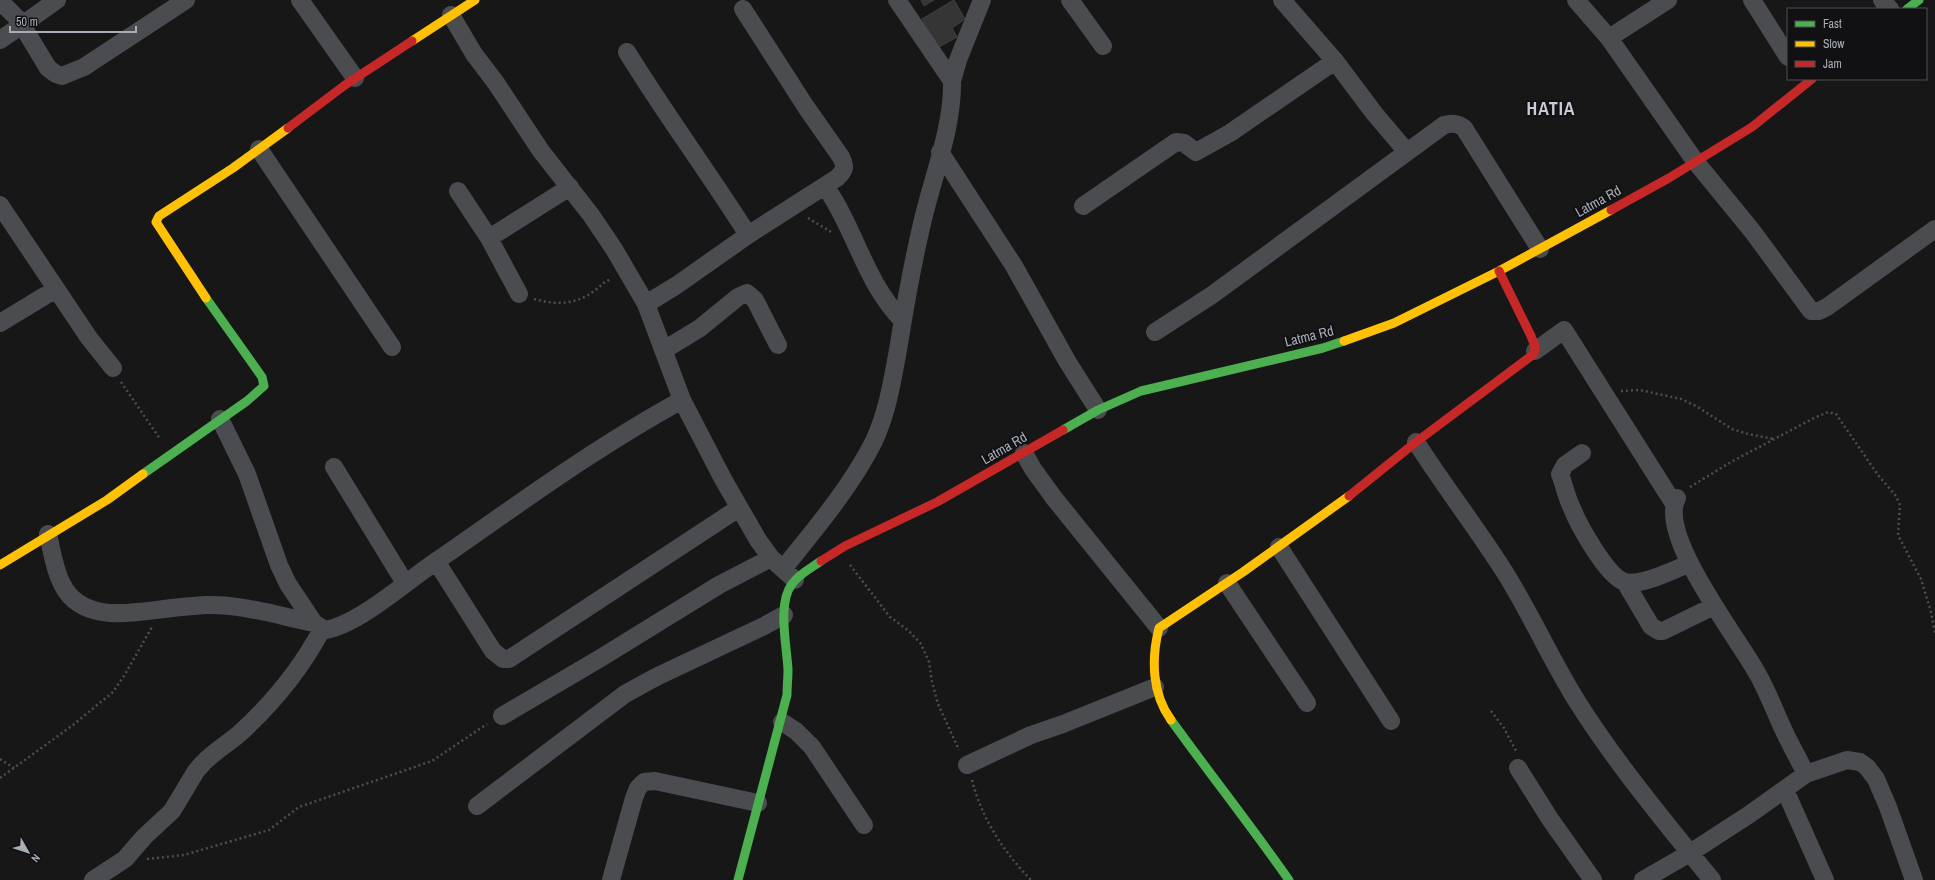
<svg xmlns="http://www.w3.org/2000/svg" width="1935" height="880" font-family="'Archivo Narrow',sans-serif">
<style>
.building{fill:#353536;stroke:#3f4043}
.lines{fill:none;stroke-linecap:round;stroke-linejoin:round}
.path{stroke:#4d4e52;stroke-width:2.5;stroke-dasharray:2 3;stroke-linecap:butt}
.street{stroke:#4b4c50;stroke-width:18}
.fast{stroke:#4caf50;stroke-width:9}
.slow{stroke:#ffc107;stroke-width:9}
.jam{stroke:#c62828;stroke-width:9}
.labels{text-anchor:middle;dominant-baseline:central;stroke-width:4;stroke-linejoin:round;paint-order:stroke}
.street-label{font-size:14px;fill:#a8adb8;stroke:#111113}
.district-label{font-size:18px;font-weight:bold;letter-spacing:1px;fill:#c9ccd4;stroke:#111113}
</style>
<rect width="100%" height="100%" fill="#171717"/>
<path class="building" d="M921,0H934L924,6Z
M954,0L965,19L952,28L957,37L939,47L922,19Z"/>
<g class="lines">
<path class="path" d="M808,218L831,232
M534,299C555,305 576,305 594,291C600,287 603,282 611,279
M121,382L160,439
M1621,391L1640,390L1681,399L1696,406L1732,429L1748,434L1774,439
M1690,487L1731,462L1814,418L1828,412L1836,414L1878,475L1896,496L1900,505L1898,535L1921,579L1931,612L1935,633
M850,565L890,617L909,631L921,644L929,662L932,682L938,704L959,750
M1491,711L1504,728L1516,751
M0,759L14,768
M0,778L73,725L113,692L124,676L152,627
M972,780C982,819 1003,851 1031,880
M147,859L184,855L269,830L299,807L432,761L487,724"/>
<path class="street" d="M57,0L22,25L48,68L56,74L62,76L84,67L186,0
M300,0L355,78
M1070,0L1103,46
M1282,0L1335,61L1374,113L1407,152
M1576,0L1609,38L1695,161L1753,232L1811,311H1819L1827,307L1935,229
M1752,0L1788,57
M1882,0L1890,9
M0,1L16,17L22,25L0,40
M743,9L806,107L841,157C846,167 845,170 837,178L748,235
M451,15L474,54L496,83L541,151L591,215L614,249L646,304L682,400L723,479L758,540L771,558L795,580
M1609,38L1668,0
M627,52C665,114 709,173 748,235L677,285L646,304
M952,81L958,60L982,0
M259,149L392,347
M940,152L1014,266L1067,361L1098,410
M825,186C856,230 864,281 903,321
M458,191L489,238
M0,205L89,338L113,368
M1083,206L1176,142L1184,143L1196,152L1230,133L1335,61
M519,294L489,238L570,187
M0,323L56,289
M1155,332L1212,295L1444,125C1452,123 1457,123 1464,128L1540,249
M664,350L700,328L738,297L747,293L755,300L778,345
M1535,351L1564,330L1674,504
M220,419L247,474L279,565L288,584L314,623L325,630C358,625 407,581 435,562C516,506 596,447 682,400
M1416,442C1444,486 1476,527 1504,571C1531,614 1551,660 1578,703C1611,755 1651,805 1690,853L1643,880
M1024,453L1033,469L1054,498L1159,628
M1582,453L1565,465L1560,474C1564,484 1566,496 1571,506C1578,524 1607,577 1625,582C1642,586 1674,570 1690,563
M334,467L405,583
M1677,498C1657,535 1738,638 1757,673C1768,692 1775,712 1784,731C1791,746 1799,760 1806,774L1847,760L1860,762L1867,767L1876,779L1888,807L1914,880
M48,534C52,551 54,569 62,584C81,623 130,613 164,609C178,607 192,606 206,605C243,604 279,616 314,623
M1279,547L1391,721
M436,561L493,651L503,659H509L739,508
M783,569C815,529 851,487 874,441C888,411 893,377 899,344C905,306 912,267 921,228C931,181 953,130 952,81L897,0
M1625,582L1651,626L1659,631H1663L1714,606
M1227,583L1307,703
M502,716L599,659L719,585L771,558
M782,722L796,731L812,747L864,825
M967,765L1031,735L1063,724L1155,687
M1518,768L1550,819L1593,880
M1785,790L1825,880
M477,806L625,694L656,677L762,627L784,615
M93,880L125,859L144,837L172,811L196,771L203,763C214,752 227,744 239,734C272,704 301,669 322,629
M611,880L634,798L638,788L644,782L655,781L758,803
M1712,880L1690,853L1750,814L1806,774"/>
<path class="fast" d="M1907,9L1919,0
M1063,430L1098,410L1141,391L1323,348L1344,341
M143,474L247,401L264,386L262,377L206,298
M1171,720C1210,774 1251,826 1289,880
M738,880L787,695C787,687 788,678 788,670C787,647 777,603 792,584C799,574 811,568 821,561"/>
<path class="slow" d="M412,41L475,0
M206,298L156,222L159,216L233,168L288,128
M1344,341L1394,323L1499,271L1611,210
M0,565L107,500L143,474
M1171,720C1152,694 1151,659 1159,628L1243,572L1349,496"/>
<path class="jam" d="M288,128L345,85L412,41
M1611,210L1669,178L1752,127L1812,79
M1349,496L1416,442L1534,354L1535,346L1531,336L1499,271
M821,561L845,546L937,502L1063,430"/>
</g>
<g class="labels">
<g class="street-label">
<text transform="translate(1598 201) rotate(-29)">Latma Rd</text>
<text transform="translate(1309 336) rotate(-14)">Latma Rd</text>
<text transform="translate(1004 448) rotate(-30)">Latma Rd</text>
</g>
<g class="district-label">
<text x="1551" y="108">HATIA</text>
</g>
</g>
<rect x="1787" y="8" width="140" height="72" fill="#111113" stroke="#4d4f55"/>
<rect x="1795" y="21" width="20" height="6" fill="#4caf50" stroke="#4d4f55"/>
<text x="1823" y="28" font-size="12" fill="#a8adb8">Fast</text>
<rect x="1795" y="41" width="20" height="6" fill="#ffc107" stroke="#4d4f55"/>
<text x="1823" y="48" font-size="12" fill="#a8adb8">Slow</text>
<rect x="1795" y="61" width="20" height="6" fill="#c62828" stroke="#4d4f55"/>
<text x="1823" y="68" font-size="12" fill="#a8adb8">Jam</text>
<g transform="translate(28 852) rotate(129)" stroke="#111113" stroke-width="3" paint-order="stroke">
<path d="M0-3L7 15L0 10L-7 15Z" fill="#a8adb8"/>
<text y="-6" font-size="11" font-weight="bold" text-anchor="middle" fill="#a8adb8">N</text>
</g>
<path d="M10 26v6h126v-6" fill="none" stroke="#a8adb8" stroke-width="2"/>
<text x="16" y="26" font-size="12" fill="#a8adb8" stroke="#111113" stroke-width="3" paint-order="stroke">50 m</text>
</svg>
